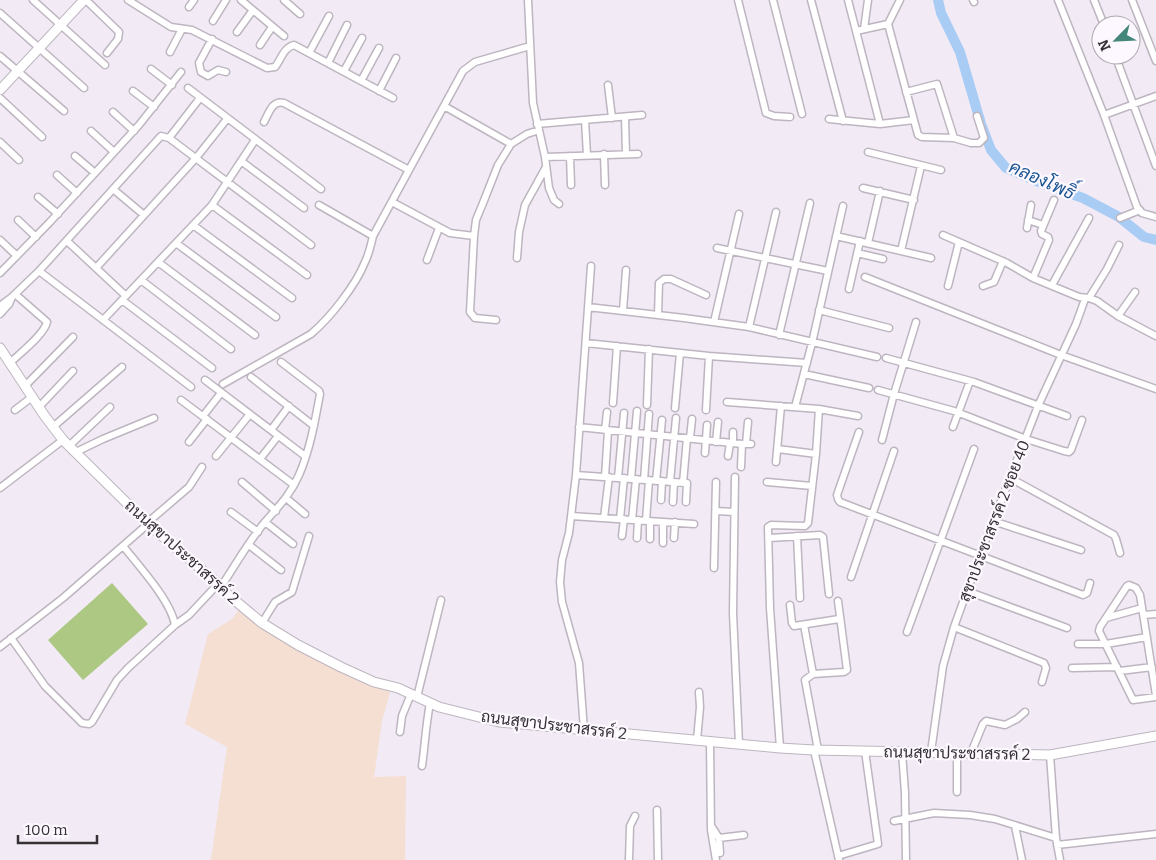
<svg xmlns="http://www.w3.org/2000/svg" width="1156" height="860" font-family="Bitter,Sarabun,serif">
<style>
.industrial{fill:#f5ded2}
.green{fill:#acc883}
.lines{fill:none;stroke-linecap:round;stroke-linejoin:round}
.river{stroke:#a9ccf5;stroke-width:10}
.street-casing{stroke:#bdb5bf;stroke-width:9}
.secondary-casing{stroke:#bdb5bf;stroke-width:11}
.street{stroke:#fff;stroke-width:6}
.secondary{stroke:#fff;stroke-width:9}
.labels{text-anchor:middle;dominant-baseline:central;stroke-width:4.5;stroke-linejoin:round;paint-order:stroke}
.street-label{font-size:16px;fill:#343135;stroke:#fdf8ff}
.water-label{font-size:18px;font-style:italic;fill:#1c5794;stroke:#fdf8ff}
</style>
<rect width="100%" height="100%" fill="#f2eaf5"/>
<path class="industrial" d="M241,607L283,640L390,692L382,721L374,777L406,776L405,860H211L227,747L185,724L208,634L232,619Z"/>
<path class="green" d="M112,583L148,624L83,680L48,640Z"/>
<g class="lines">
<path class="river" d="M938,0L941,13L960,52L981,124L991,150L1006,168L1046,185L1083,198L1119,217L1144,237L1156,240"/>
<defs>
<path id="street" d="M33,0L105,65
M86,0L119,32L118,39L107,53
M128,0L171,27L192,30L267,68L275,67C281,60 283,48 294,45L393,98
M241,0L284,36
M284,0L300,14
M528,0L533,103L545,157L549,188L554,200L559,204
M738,0L766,113L774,116L790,117
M773,0L802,114
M811,0L843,121
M848,0L880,124
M900,0L888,24L918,135L922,137L954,138L971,143H979L984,138L977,116
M973,0L974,2
M1058,0L1104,115L1137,207L1142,213L1156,217
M1094,0L1104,25
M1132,0L1156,61
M189,7L194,0
M0,13L84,88
M213,21L226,0
M864,29L868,0
M856,31L888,24
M237,32L253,10
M212,39L199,63L201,72L208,76L218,70L226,72
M260,45L272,27
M170,52L182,29
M309,53L329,16
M1115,55L1156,166
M0,56L64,111
M328,63L347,25
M151,69L172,85
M344,71L362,38
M361,81L379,48
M608,85L612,118
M188,88L321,189
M133,91L154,107
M379,91L396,58
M906,92L937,84L954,138
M0,98L42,137
M444,106L511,144
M113,112L134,131
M1104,115L1156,96
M625,117L626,154
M829,119L880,124L914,120
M585,120L587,155
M264,122C269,113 272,100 284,103L409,170
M537,124L642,115
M91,131L114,152
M169,138L200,98
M0,142L19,160
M868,152L941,170
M604,154L605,185
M75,156L95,173
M570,156L571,185
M545,157L638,154
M241,161L304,208
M57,175L77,193
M863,188L914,200
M113,189L144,215
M38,197L58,214
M392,202L450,233L474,236
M212,205L307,275
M319,205L373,236
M1120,218L1140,210
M18,220L36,237
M1028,220L1043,225
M193,225L292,298
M1027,228L1031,205
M943,235L1007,263L1033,278L1079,297L1089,298L1097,301L1118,316L1156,336
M836,236L931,258
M0,240L17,256
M67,241L126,296
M176,243L276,317
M868,243L880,191
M717,248L828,271
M901,251L921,166
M857,253L883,259
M517,258L519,232L525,205L546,167
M427,260L439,228
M158,262L255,335
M96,268L196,158L227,119
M39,271L191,387
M0,273L49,223L139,125L181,72
M865,277L1061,355L1156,389
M1033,278L1049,240L1048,237L1042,234L1041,231L1054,200
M141,280L231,349
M1052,285L1089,218
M948,286L959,242
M983,286L994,282L1003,261
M849,289L860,241
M1089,298L1107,269L1119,245
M122,300L212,368
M0,306L12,297L39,271L161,136L169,138L311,245
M588,307L684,318L749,327L877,357
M819,310L889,328
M623,311L626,270
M0,314L9,304L12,297
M658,315L659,283L664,279H671L706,295
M1118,316L1135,292
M103,320L212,205L255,140
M496,320L475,318L470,312L474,236L476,220L483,203L498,165L511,144L527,134L539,130
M714,322L739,214
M749,327L776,212
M779,335L810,203
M586,343L709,356L807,363
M886,358L974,382L1067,416
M10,363C20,353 44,335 47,322L15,294
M804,374L869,388
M251,377L314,426
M205,380L305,456
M223,384L311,334C330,318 356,285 365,262C369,254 371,245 373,236L463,71L475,62L530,46
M25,386L73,337
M878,390L954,411L1026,439L1064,451L1069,452L1071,450L1082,420
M181,400L294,485
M727,402L819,409L858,416
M613,403L617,346
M647,405L649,349
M39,407L73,371
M795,407L812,343L843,206
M675,408L680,353
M15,410L32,397
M706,410L709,356
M203,416L221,393
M53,427L122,367
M579,427L742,444
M953,427L970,381
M271,430L289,406
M605,430L607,412
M859,432L837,495L838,499L840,502L1083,595L1087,593L1090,583
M690,438L692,419
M882,440L894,394L916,322
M189,442L207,419
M716,442L718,422
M733,443V432
M746,444L748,422
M69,446L110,407
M778,449L816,454
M76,452L103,439L154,418
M705,453L707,425
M216,456L250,414
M728,456L730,443
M260,459L278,436
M776,462L781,406
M741,467L742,444H751
M576,475L687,483L686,502
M605,477L608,431
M735,477L733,613L739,744
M618,478L624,413
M1010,478L1114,535L1116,539L1120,553
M631,479L637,411
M644,480L649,414
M656,481L662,420
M242,482L276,511
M670,482L676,418
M767,482L812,486
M683,483L687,438
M0,488L63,440
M286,498L305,514
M661,500L662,481
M673,502L674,482
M716,511L734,512
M231,512L258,532
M571,516L694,524
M604,518L609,477
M620,519L624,478
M632,520L636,479
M646,521L649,480
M993,521L1081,550
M265,522L293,544
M147,523L189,487L202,467
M622,536L624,519
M797,536L800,598
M637,538L638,520
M674,538L675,522
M769,538L820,535L823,537L829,594
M650,539V521
M663,543V522
M249,545L281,570
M123,546C139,566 171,601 175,625
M714,568L716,482
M851,577L894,451
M220,588C235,566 248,542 265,522C278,507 291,494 299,475C310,450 315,421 320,394L319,391L281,362
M967,591L1067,628
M790,605L792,623L794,626L839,619
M1144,615L1156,614
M1106,618L1142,608
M262,623L275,602L292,592L309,536
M804,625L813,674
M954,627L1044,663L1046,668L1042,682
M907,632L974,449
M11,638L45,686L82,723L89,724L92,722L117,680L128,668L175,625L189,615L217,585
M1078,644H1106L1147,637
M0,647L63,598L148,524
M1072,668L1117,667
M1120,671L1152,667
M1156,695L1140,595L1136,588L1129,585L1127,586L1100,627L1099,631L1133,700L1156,697
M417,697L441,600
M584,730L579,663L562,602L560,582L562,560L569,533L576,475L591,266
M400,732L402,716L411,694
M697,740L700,707L699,692
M710,741L711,830L716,860
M780,748L770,608L768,527L771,525L805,526L808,523L816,454L819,409
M814,750L839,860
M818,750L805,680L813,674L844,672L847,670L838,601
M902,752L905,793L906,860
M931,752L943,666L954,627L980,555L1038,406L1076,324L1085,299
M957,753V792
M971,753L983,724L986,721L1005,725L1017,719L1025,712
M1050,755L1056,838L1060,860
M422,766C425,744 426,724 430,703
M657,810L658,860
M894,821L934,813L970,815L995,819L1056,838
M1015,826L1022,860
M712,827L719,838L720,853
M719,838L744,835
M1057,845L1156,834
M838,856L878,844L865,751
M629,860L630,826L635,816"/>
<path id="secondary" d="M0,90L84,0
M0,348L44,415L63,440L148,524L214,580L220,588L262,623L298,645L341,667L374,682L398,688L439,707L499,722L780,748L814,750L1050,755L1156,736"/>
</defs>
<use href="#street" class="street-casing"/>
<use href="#secondary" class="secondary-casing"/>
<use href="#street" class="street"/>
<use href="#secondary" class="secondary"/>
</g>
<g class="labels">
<g class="street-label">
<text transform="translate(994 521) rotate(-69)">สุขาประชาสรรค์ 2 ซอย 40</text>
<text transform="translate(182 552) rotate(42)">ถนนสุขาประชาสรรค์ 2</text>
<text transform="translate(554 725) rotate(7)">ถนนสุขาประชาสรรค์ 2</text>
<text transform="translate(957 753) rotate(1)">ถนนสุขาประชาสรรค์ 2</text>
</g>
<g class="water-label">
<text transform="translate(1042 180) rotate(24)">คลองโพธิ์</text>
</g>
</g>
<g transform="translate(1116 40) rotate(246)"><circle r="24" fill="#fdf8ff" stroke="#ada8ae"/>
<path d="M0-4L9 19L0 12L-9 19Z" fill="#44877a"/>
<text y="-8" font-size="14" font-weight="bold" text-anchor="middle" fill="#343135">N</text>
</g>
<path d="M18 835v8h79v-8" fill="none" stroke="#343135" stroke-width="2.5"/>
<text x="25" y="835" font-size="15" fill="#343135" stroke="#fdf8ff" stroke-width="4" paint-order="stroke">100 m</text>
</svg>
